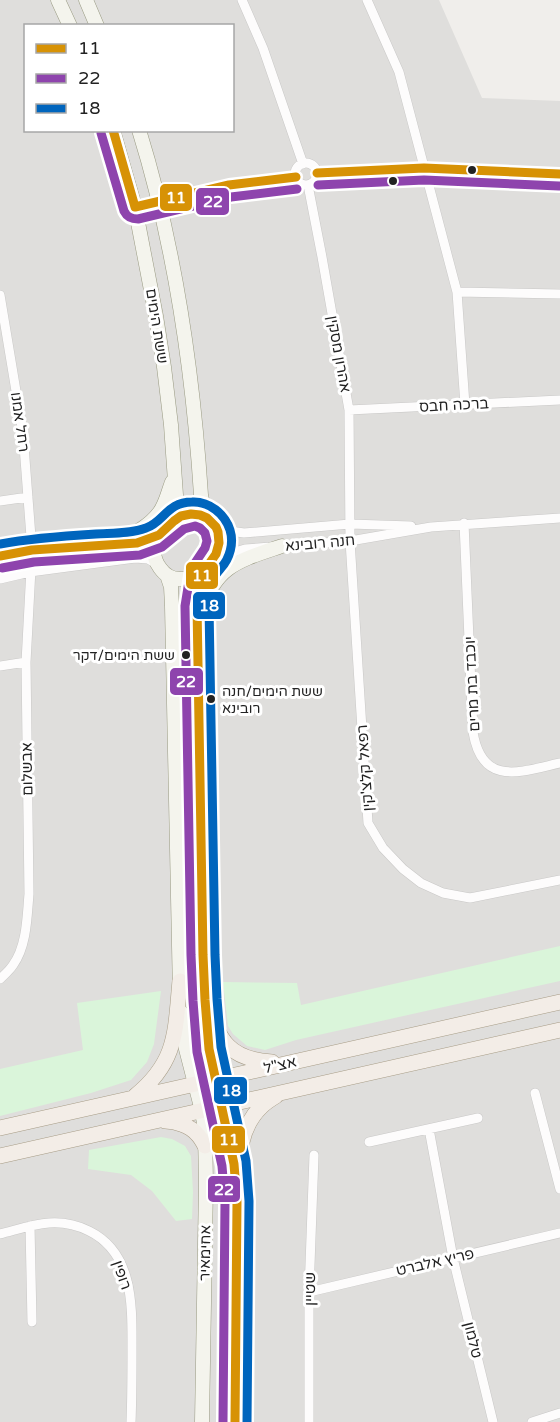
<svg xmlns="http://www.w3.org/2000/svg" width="560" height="1422" font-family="'Varela Round','Noto Sans Hebrew',sans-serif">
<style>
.residential{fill:#dfdedc;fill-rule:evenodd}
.park{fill:#daf5da}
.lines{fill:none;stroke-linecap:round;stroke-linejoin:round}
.street-casing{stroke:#c9c8c7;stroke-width:10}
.secondary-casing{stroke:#999a82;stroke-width:15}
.primary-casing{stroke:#a79c86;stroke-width:16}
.street{stroke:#fdfcfc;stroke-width:9}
.secondary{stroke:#f4f4ed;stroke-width:14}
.primary{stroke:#f3ede7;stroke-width:15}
.bus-1-casing{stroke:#fff;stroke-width:14}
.bus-2-casing{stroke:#fff;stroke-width:14}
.bus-3-casing{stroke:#fff;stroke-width:14}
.bus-1{stroke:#d79205;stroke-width:9}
.bus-2{stroke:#8e44ad;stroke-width:9}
.bus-3{stroke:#0065bd;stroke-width:9}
.bus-dot{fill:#222;stroke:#fff;stroke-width:2}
.labels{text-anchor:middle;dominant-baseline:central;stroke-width:6;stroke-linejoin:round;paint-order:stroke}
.bus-label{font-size:14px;fill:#222;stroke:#fff;text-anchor:end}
.street-label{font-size:15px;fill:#222;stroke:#fff}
.line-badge{stroke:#fff;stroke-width:2}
.badge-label{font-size:16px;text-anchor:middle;font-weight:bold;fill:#fff}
</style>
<rect width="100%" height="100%" fill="#f0eeeb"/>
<path class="residential" d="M0,0H439L482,98L560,101V1422H0ZM26,26H232V130H26Z"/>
<path class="park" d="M560,946V981L296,1040L265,1050L247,1046L233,1034L228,1026L223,982L297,983L301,1005Z
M161,991L154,1044L147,1062L131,1080L91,1093L0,1116V1069L83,1050L77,1003Z
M161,1137L172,1139L185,1146L191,1156L193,1192L192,1219L176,1221L152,1191L131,1175L88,1169L89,1150Z"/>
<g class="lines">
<defs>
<path id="street" d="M242,0L263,48L303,164
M367,0L399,72L457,292L465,405
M295 174a11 11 0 1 1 22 0a11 11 0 1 1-22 0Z
M317,173L424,168L560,174
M308,185L322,257L349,410L350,541L368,823L383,848L403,869L421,883L443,893L470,898L560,880
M135,207L229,185L296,177
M457,292L560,294
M0,295L23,433L32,550L26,662L29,894C27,916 27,946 13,965C10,970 4,975 0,979
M349,410L560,400
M0,501L28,497
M464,523L473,732C482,787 520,772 560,763
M217,527L230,531L244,533L350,524L411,526
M0,556L32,550L137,543L151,539L160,534
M213,561L231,553L245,549L350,541L431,527L560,518
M0,579L30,572L135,558L148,559L157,564
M0,666L26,662
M535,1093L560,1189
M429,1129L453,1258L493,1422
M369,1142L478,1118
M30,1226L32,1322
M0,1234C16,1230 33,1224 49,1223C63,1222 77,1225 89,1231C134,1253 132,1306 132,1349C132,1373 132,1398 131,1422
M309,1292L560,1233
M309,1422V1292L314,1155
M532,1422L560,1413"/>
<path id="secondary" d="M58,0L70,26
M86,0L97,26
M113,130L135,207L156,316L164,367L171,425L176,495L175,512L169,524
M139,130C176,249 193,372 201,495L203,505L212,521
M195,513C257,528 188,608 160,568C142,544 170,516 195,513Z
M112,545C129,536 148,528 159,513C166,504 168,492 172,482
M203,571L198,590L197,606L203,955C204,987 204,1021 210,1052C217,1092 232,1131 235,1171
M167,575L171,587L172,606L180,993
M202,611C215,565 241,560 282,546
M181,1012L186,1049L202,1111L205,1130L206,1184L202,1422
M235,1422L237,1274V1193"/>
<path id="primary" d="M205,1000C220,1038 225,1059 272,1062
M135,1096C178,1061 175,1031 180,981
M165,1121C176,1121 190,1126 197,1134C200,1137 203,1142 205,1146
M0,1128L560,1002
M0,1156L560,1030
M237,1202C239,1170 235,1132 261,1107C265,1103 271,1099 276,1096"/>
</defs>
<use href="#street" class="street-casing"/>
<use href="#secondary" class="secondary-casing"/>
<use href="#primary" class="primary-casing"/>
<use href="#street" class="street"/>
<use href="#secondary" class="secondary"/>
<use href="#primary" class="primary"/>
<defs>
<path id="bus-1" d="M113,130L135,207L229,185L296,177
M317,173L424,168L560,174
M0,556L32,550L137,543L159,535L174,521L181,516L191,514L200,515L207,518L216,527L218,532L219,543L216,554L202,574L197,606L203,955L205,1000L209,1049L234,1164L237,1202L235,1422"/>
<path id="bus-2" d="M101,133L124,211C127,217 131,219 138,219L231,197L297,189
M318,185L424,180L559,186
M2,568L34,562L140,555L162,547L184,529L195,526L200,528L205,533L207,541L205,548L191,569L185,606L191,955L193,1001L197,1052L222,1166L225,1202L223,1422"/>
<path id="bus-3" d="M0,544C32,538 63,536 96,534C112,533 130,534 146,528C164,522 167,502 192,502C209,501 225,514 230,530C234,543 230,558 221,568C218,572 215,575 213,579C210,588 210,598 209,606L215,955L217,999L221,1047L246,1161L249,1201L247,1422"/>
</defs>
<use href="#bus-1" class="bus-1-casing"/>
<use href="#bus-2" class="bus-2-casing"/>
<use href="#bus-3" class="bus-3-casing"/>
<use href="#bus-1" class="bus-1"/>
<use href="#bus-2" class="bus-2"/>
<use href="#bus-3" class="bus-3"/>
</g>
<g class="bus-dot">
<circle cx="472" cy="170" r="5"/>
<circle cx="393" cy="181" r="5"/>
<circle cx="186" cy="655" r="5"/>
<circle cx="211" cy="699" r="5"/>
</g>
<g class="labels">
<g class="bus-label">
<text x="175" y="655">ששת הימים/דקר</text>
<text x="222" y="691" text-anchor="start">ששת הימים/חנה<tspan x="222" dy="17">רובינא</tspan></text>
</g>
<g class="street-label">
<text transform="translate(157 326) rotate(81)">ששת הימים</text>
<text transform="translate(339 354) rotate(80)">אהרון מסקין</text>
<text transform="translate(454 405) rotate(-3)">ברכה חבס</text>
<text transform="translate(20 422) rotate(82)">רחל אמנו</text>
<text transform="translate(320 543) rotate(-5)">חנה רובינא</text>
<text transform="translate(472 684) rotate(-93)">יוכבד בת מרים</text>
<text transform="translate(365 768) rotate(-94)">רפאל קלצ'קין</text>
<text transform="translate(27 769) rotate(-91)">אבשלום</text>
<text transform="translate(280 1065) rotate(-13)">אצ"ל</text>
<text transform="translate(205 1253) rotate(-89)">אחימאיר</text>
<text transform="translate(435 1262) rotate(-13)">פריץ אלברט</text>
<text transform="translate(122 1275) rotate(71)">רופין</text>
<text transform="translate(310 1289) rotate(-89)">שטיין</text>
<text transform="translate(473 1340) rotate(76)">טלמון</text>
</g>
</g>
<g class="line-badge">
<rect x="159" y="183" width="34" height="29" rx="6" fill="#d79205"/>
<rect x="195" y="187" width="35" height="29" rx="6" fill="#8e44ad"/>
<rect x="185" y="561" width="34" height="29" rx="6" fill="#d79205"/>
<rect x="192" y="591" width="34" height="29" rx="6" fill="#0065bd"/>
<rect x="169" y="667" width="35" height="29" rx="6" fill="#8e44ad"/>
<rect x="213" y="1076" width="35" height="29" rx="6" fill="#0065bd"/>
<rect x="211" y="1125" width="35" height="29" rx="6" fill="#d79205"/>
<rect x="207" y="1175" width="34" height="28" rx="6" fill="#8e44ad"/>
</g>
<g class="badge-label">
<text x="176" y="203">11</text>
<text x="213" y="207">22</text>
<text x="202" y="581">11</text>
<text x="209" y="611">18</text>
<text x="186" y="687">22</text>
<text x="231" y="1096">18</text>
<text x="229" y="1145">11</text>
<text x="224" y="1195">22</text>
</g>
<rect x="24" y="24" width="210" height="108" fill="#ffffff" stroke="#a7a7a7" stroke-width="1.5"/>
<rect x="36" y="44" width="30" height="9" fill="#d79205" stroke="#a7a7a7" stroke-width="1.5"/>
<text x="78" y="54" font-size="18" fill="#222222">11</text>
<rect x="36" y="74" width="30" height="9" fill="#8e44ad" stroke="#a7a7a7" stroke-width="1.5"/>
<text x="78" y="84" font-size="18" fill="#222222">22</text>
<rect x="36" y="104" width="30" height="9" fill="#0065bd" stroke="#a7a7a7" stroke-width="1.5"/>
<text x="78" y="114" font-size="18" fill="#222222">18</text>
</svg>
